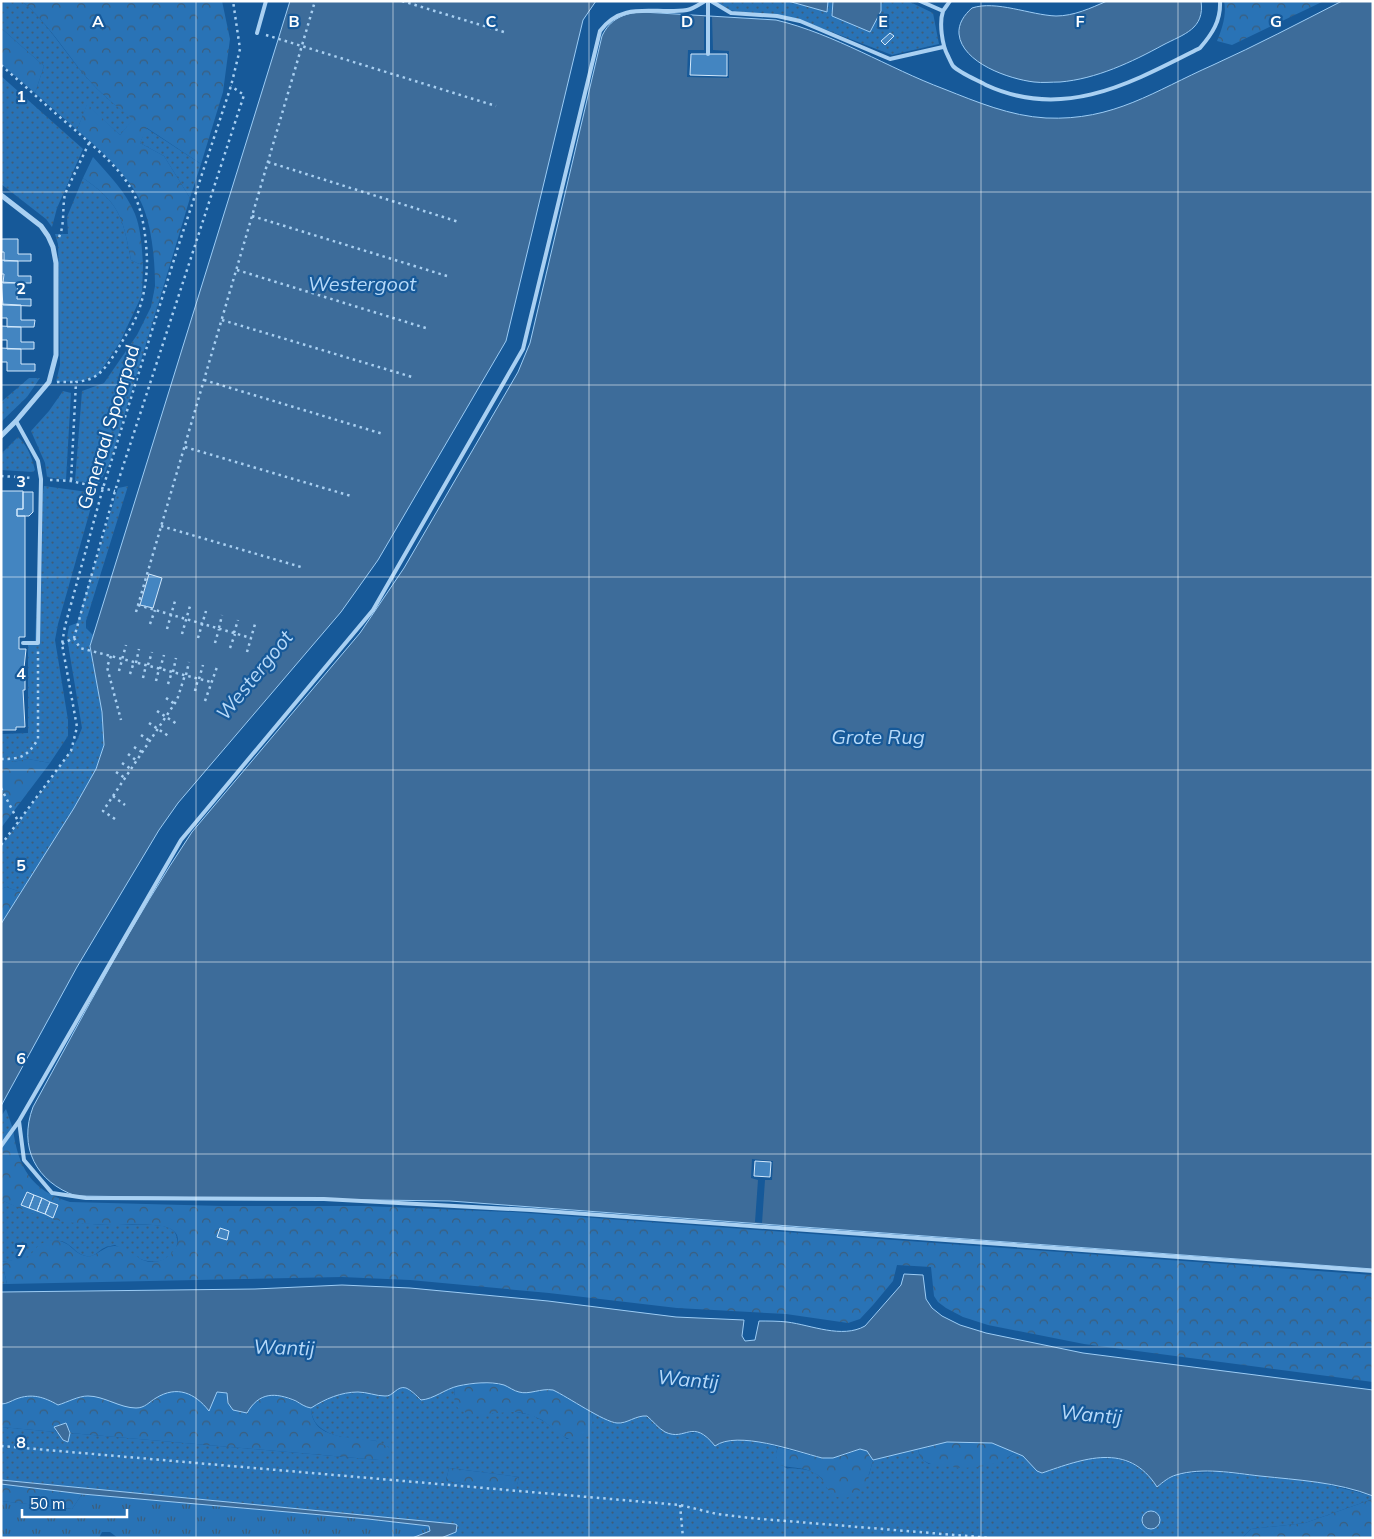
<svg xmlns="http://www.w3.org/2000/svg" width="1374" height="1539" font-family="Mulish,sans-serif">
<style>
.grass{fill:url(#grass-dots);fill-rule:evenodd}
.forest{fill:url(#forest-crowns)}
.park{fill:url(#park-tufts)}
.water{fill:#3d6c9a;stroke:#9cccf5}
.pier{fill:#165999}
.building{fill:#4385c1;stroke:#d1e8fc}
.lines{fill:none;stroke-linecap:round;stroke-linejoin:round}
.path{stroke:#a9d0f2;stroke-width:2.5;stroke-dasharray:2.5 4;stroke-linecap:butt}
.lane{stroke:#a9d0f2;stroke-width:4}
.street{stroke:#a9d0f2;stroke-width:5}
.grid{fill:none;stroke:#fff;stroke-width:1;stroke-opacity:0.55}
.labels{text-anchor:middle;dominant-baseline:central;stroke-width:4.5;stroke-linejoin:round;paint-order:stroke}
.street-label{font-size:19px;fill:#fff;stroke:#165999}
.water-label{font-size:20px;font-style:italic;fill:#b6d9f9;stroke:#165999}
.grid-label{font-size:16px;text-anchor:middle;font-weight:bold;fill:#fff;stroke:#165999;stroke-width:4.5;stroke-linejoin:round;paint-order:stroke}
</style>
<defs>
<pattern id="grass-dots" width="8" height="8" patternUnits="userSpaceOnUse" patternTransform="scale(1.25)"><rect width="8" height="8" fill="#2973b6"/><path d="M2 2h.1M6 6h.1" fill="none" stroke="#3c5e7c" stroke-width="1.8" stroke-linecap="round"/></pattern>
<pattern id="forest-crowns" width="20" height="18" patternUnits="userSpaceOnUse" patternTransform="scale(1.25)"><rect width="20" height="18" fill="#2973b6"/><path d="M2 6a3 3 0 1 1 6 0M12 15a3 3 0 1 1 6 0" fill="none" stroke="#3c5e7c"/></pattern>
<pattern id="park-tufts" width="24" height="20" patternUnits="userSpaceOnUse" patternTransform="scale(1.25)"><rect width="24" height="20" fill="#2973b6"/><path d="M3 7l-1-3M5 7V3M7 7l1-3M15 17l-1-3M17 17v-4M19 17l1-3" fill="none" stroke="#3c5e7c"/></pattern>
</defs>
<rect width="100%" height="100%" fill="#165999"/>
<path class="grass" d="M1,1H22C48,23 65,53 87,78C101,94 117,107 134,119L120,135L87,105L77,130L35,93L44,66L1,28Z
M716,1H788L827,12L828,1H833L832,16L881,11V1H908L933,13L939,44L892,55L798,19L728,10L716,4Z
M1,76L83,149L57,208L52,227L46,219L1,184Z
M146,128L201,164L190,198L164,156L140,143Z
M83,178C120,203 123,218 131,260L137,263L143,265L142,295L120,342L98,375L83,381L56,382L60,365L58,244L55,234H68L67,217Z
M155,286L163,288L110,462L99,484L75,481L82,391L104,383L137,335L151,307Z
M29,378H40L27,397L1,422V402Z
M63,391L71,393L66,480L47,477L45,463L31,431L49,411Z
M18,437C28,446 32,458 35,470L33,472L1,470V454Z
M44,486L95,493L58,624L55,640L68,720V736L50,763L28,759L13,762H1V734L28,733V641H35L41,504Z
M128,486L86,621V628L93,635L90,646L102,712L104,745L96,769L74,808L21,892L6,887L1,889V846L64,761L77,740L82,728L67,638L69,626L77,623L118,488Z
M6,1109L13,1129L1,1143V1116Z
M1,1200C26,1211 56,1221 82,1223C99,1225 116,1225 132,1225C143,1225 156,1224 167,1227C180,1231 180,1247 171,1255C152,1271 133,1255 115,1245C112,1246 107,1246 104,1248C98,1251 94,1258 86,1256C78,1255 73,1247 66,1243C50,1235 38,1245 29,1258L2,1262L7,1284H1Z
M455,1386L454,1395L498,1412H516L532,1415L545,1422L567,1439L591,1430L593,1411L614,1423L641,1416H647L674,1434L700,1432L707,1436L715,1446C734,1433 758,1442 778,1447L776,1453L785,1468C807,1469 819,1469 829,1490L869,1475L873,1460L918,1448C919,1457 922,1460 929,1464L1009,1457L1016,1452L1023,1456L1037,1471C1078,1461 1118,1443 1152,1479L1166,1480L1176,1475L1190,1473L1220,1472L1318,1482L1373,1496V1499L1305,1523L1251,1529L1242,1538H441L455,1532L456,1525L1,1480V1427L56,1432L69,1438L70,1433L379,1460L377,1441C354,1439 312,1439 311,1408C328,1397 347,1390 369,1393C374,1394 382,1397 387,1396C393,1394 397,1387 404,1388C412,1389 416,1399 423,1399C430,1400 446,1389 455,1386ZM449,1468L519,1477L516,1489L446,1481Z"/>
<path class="forest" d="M22,1H222L230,39L223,92L201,164L147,128L140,143L164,156L190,198L163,288L155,286C155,261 152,225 141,202C128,175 100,149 77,130L87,104L120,135L133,119C117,107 101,94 87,78C65,52 48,23 22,1Z
M1224,1H1324L1232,45L1217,41C1222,29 1227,14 1224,1Z
M1,28L44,66L35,93L1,64Z
M93,157C109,175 126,192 135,214C141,229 142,249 143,265L137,263L131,260C123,218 120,203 83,178Z
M28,759L50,763L1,828V762H13Z
M6,887L21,892L1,924V889Z
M13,1129C18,1168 32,1191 70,1202L222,1206H365L513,1212L1373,1275V1382L1084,1344L988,1325L963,1317L946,1308L938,1302L934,1296L931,1267L897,1265L893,1281L873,1305L860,1319L848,1323L786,1314L677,1308L549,1293L410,1280L342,1277L7,1284L2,1262L29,1257C38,1244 49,1234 67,1244C73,1248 78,1255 86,1256C96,1258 103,1246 114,1246C127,1245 137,1261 151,1262C172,1263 191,1234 166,1227C149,1223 129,1225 112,1225C93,1224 74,1224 55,1220C36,1216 19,1208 1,1200V1143Z
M483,1383L505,1385L519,1392L544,1389L553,1390L593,1411C592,1417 593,1425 591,1431C589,1436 584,1439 579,1439C563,1442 554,1428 542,1420C534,1416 526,1413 516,1412C502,1411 470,1419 459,1409C453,1403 454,1394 455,1386Z
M175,1391C186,1392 194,1395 202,1402L217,1392L227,1393L228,1403L252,1404L261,1397L269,1394L279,1395L311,1408C312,1441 352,1436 376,1441C381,1442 385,1446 390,1448L387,1456L379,1460L70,1433L69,1428L54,1427L56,1432L1,1427V1404C7,1404 11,1401 16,1399C32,1393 44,1397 58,1404L81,1397L89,1396L145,1406L164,1393Z
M947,1442L992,1443L1016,1452C994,1468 970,1470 944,1466C930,1464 920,1464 918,1448Z
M778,1447L821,1458L845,1455L860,1449L867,1451L873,1460C869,1476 864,1495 845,1498C840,1498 835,1497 831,1493C824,1486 824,1477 814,1473C803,1466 789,1469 777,1464L776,1453Z
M449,1468L519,1477L516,1490L446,1481Z
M1,1484L82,1494L72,1509L1,1501Z
M1373,1499V1538H1242L1251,1529L1305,1523Z"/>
<path class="park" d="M82,1494L368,1519L429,1526L431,1531L412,1538H118L110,1532H102L99,1538H1V1501L72,1509Z"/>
<path class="water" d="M290,1H596L583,20L506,341L378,560L341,612L178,803L159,830L77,967L1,1106V924L74,808L96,769L104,745L102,712L90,646Z
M788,1H828L827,12Z
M833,1H881V11L870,32L832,16Z
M1107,1H1201C1205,29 1184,34 1163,45C1132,62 1096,79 1060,82C1052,82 1042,83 1034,82C1009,79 962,63 959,34C958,24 964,15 972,8C996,0 1030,15 1056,16C1074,16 1091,8 1107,1Z
M1342,1H1373V1269L450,1201L76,1196C36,1182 18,1147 33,1107C84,1014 133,920 192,832L360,633L404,568L518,372L530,343L602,36C610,19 624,13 642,12L776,20C835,34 888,68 944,89C977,102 1010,116 1046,118C1114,121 1154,91 1213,65C1257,45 1299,23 1342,1Z
M904,1274L923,1275L926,1299L932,1308L942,1316L960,1325L986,1333L1083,1353L1373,1390V1496C1337,1482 1298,1480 1260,1476C1233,1473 1203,1467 1176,1475C1169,1477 1163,1482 1157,1487C1128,1441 1083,1459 1042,1473L1037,1471L1023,1456L992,1443L947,1442L873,1460L867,1451L860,1449L833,1458H822C795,1451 737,1430 715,1446C692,1417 686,1442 665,1432C658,1428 653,1421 647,1416C636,1415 627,1424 617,1423C604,1422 568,1397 553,1390C541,1388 529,1395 519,1392C514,1391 509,1387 504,1385C490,1381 472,1383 458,1386C445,1389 434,1399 421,1400C417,1396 411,1390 406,1388C397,1385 393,1397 385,1396C376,1396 367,1392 358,1392C341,1392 325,1399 311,1408C305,1407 301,1404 296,1401C275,1392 259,1392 247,1413L233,1410L228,1403L227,1393L217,1392L209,1411C195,1393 177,1385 156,1398C149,1402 145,1408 136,1408C120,1408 104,1396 88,1396C78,1396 68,1402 58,1405C44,1397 32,1393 16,1399C11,1401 7,1404 1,1404V1292L255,1289L342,1285L410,1288L548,1301L676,1317L744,1320L742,1336L745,1341L755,1340L759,1321C768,1321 778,1321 787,1322C811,1325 842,1339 865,1326L901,1285Z
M66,1423L70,1433L68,1442L63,1440L54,1427Z
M1,1480L455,1524L457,1525L456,1532L441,1538H412L430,1531L429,1526L368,1519L82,1494L1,1484Z
M1142 1520a9 9 0 1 1 18 0a9 9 0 1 1-18 0Z"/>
<path class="pier" d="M704,17H712L713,50L729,51V78L687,77L688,50H704Z
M752,1159L773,1161L772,1180H765L762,1223L755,1222L758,1180L751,1178Z"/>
<path class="building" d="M890,33L894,36L885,45L881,41Z
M691,54H727V76L690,75Z
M1,239H18V254H31V261H4V252H1Z
M1,260L18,261V276H31V283H3L4,274H1Z
M1,282L18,283L17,299H31V306L3,305Z
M1,304L21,305V320H35L34,327H7V318H1Z
M1,326L21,327V342H34V349H7V340H1Z
M1,348L21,349V364H35V371H7V362H1Z
M1,491H23V509H17V516H25V637H19V649H26L24,668V673H25V690H23L25,727H16V730H1Z
M23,492H33V512L29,516H17V509H23Z
M149,574L162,578L153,608L140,605Z
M755,1161L771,1162L770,1177L754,1176Z
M27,1192L34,1195L29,1208L21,1205Z
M34,1195L42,1198L37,1211L29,1208Z
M42,1198L50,1202L45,1214L37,1211Z
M50,1202L58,1205L53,1218L45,1214Z
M220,1228L229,1231L227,1240L217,1237Z"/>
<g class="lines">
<path class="path" d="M402,1L507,33
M266,35L496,106
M1,65C26,87 50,109 75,130C94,147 117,165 130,187C143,208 146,236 147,260C147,284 142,309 130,329C121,342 110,366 97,375C91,380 83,381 76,382L71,481
M268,162L459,222
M252,216L447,276
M59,237C65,225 62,208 65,194L89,143
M237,270L429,329
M222,320L412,377
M204,380L383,434
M57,382H76
M185,447L351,496
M1,476L32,478
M50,480L71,481L115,491
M161,526L301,567
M138,605L251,638
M136,612L315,1
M150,624L155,610
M219,628L222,615
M167,629L175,601
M234,633L238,620
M182,634L190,606
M74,638L80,648L211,682
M198,638L206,611
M215,643L219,629
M62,644L74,638L115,491L244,95L231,86
M230,648L235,634
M247,652L255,624
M111,656L107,667L121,720
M136,663L139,649
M148,665L152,652
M160,669L164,655
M119,671L126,645
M173,672L176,658
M130,674L134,662
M186,675L189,662
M143,678L146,665
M199,679L203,665
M156,681L159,669
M168,684L172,672
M195,691L198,679
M166,698L175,704
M205,701L217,667
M157,711L177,724
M149,723L170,737
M141,735L150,741
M134,747L142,752
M128,754L137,761
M1,759C21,759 27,757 38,739V651
M122,763L131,769
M116,772L125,778
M1,788L19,823
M113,796L125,805
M115,819L103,811L177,700L185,675
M1,845L71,751L77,727L64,655L62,644L65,626L103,488L178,247L231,86L240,49L233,1
M1,1446L680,1505L717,1514L750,1518L991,1538
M680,1505L683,1538"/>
<path class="lane" d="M711,1L731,13L777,16L800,21L890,59L943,47
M920,1L943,11
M950,1C948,4 945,8 943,11C939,23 942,45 948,56C949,58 951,63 953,66C960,73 977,80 986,85C1064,121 1131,83 1200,48C1212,34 1221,21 1220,1
M257,33L266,1
M708,54V1
M16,421L38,461L41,479L38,643H23
M19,1121L24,1160L52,1193L86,1198L324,1199L531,1210L1373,1271
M1,1146L19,1121L181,840L373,610L523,349L600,31C623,0 654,15 687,10C693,9 700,4 705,1"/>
<path class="street" d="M1,195L41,226L48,236L53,247L56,263V355L49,382L16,421L1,436"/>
</g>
<path class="grid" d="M196,1V1538M393,1V1538M589,1V1538M785,1V1538M981,1V1538M1178,1V1538M1,192H1373M1,385H1373M1,577H1373M1,770H1373M1,962H1373M1,1154H1373M1,1347H1373"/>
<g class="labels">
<g class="street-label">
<text transform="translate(108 427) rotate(-73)">Generaal Spoorpad</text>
</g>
<g class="water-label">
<text x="362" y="283">Westergoot</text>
<text transform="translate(254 675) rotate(-51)">Westergoot</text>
<text x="878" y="736">Grote Rug</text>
<text transform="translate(284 1347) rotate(2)">Wantij</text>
<text transform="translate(688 1379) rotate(5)">Wantij</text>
<text transform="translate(1091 1414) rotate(5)">Wantij</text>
</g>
</g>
<g class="grid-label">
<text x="98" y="27">A</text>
<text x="294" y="27">B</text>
<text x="491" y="27">C</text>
<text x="687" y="27">D</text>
<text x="883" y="27">E</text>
<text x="1080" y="27">F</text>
<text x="1276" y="27">G</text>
<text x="21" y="102">1</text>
<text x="21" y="294">2</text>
<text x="21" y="487">3</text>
<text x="21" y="679">4</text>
<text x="21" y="871">5</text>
<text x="21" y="1064">6</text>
<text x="21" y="1256">7</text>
<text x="21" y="1448">8</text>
</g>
<rect width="1374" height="1539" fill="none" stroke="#ffffff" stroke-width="5"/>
<path d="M22 1509v8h105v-8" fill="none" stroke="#ffffff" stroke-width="2.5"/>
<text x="30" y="1509" font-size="15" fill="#ffffff" stroke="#165999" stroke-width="4" paint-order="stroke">50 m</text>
</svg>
